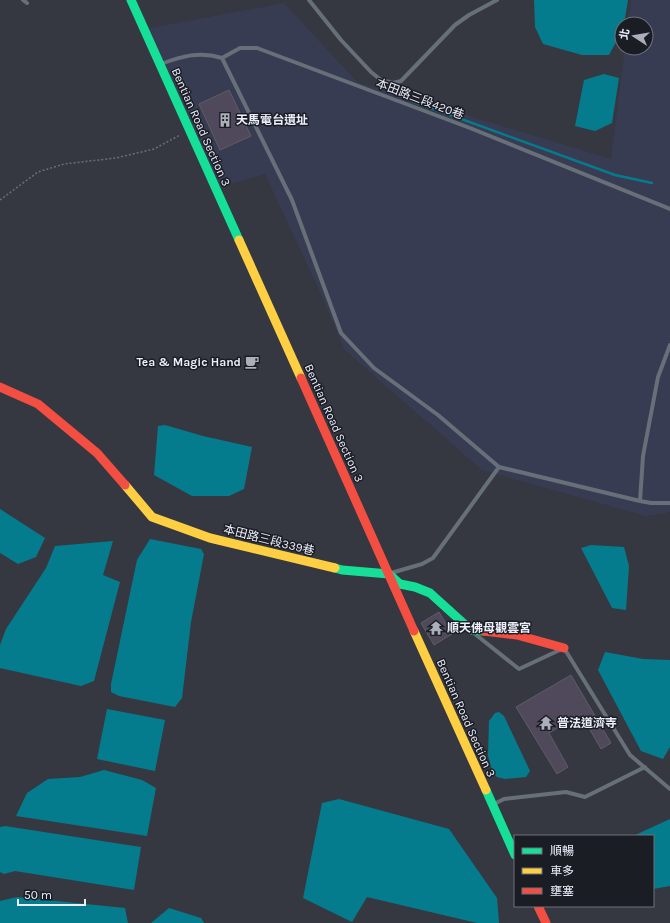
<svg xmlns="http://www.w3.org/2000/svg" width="670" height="923" font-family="Karla,'Noto Sans TC',sans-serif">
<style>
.built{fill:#383c52}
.water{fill:#057c8d}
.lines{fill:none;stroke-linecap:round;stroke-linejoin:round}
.stream{stroke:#057c8d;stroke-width:2.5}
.building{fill:#4f495b;stroke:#5e5d66}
.path{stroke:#696f78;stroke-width:1.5;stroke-dasharray:2 2;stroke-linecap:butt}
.lane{stroke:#676f78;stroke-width:4}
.fast{stroke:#16e098;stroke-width:9}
.slow{stroke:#ffcf43;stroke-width:9}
.jam{stroke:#f24e42;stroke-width:9}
.labels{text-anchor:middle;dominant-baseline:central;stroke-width:3;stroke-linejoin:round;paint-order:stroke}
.street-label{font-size:12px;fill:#eceffb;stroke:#1b1d25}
.poi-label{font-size:12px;font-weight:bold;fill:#eceffb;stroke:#1b1d25;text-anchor:start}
</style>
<rect width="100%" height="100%" fill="#353841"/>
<path class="built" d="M631,0H670V512L646,516L482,470L345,350L318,287L265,174L217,188L146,29L284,3L357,82L611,159L625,48H646V24H628Z"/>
<path class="water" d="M534,0H628L624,24H622V31L609,55H582L543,44L535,27Z
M604,74L619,78L612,123L595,131L575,126L584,80Z
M165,425L203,436L252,447L244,489L229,496H192L154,475L158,426Z
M0,509L45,538L36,557L18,564L0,553Z
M150,539L201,549L204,554L191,622L182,698L175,707L119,696L111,692V684L137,560Z
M113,541L103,575L120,582L94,681L81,686L0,668V645L6,629L46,568L55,546Z
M591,545L624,547L629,566L626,610L612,608L581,548Z
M605,652L643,659L670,660V747L663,759L641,751L598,670Z
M107,709L165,720L155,771L97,759Z
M499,712L504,716L530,771L526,777L505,779L497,777L493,773L488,756L489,721L495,713Z
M104,770L142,780L156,788L147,836L16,816L27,793L48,779L80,777Z
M339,799L449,829L497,898L499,923H477L367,897L352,922L303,898L322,803Z
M670,819V886L653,889V836H633Z
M5,826L141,847L134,890L15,871L4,874L0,872V827Z
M17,897L125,908L128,923H0V901Z
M169,908L201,918L204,923H151Z"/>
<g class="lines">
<path class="stream" d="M412,101L615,175L652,183"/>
</g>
<path class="building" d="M229,90L251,136L220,150L199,104Z
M439,612L452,634L434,645L421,623Z
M571,675L611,743L601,749L581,714L549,733L568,767L557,774L516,707Z"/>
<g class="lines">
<path class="path" d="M0,200L38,172L64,164L116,158L154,149L180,135"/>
<path class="lane" d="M23,0L27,3
M309,0L341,40L371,72L381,80L393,83L401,81L455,25L469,15L497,0
M222,58L292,200L341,333L374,368L438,415L499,467L433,558L422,564L391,573
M161,64C182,56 200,51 222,58L240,48H257L470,128L670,209
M499,467L640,501L651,503H670
M640,501L643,456L658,377L670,345
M475,634L519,669L564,648L630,755L670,789
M494,804L504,799L566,792L585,797L645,767"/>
<path class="fast" d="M131,0L239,240
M335,568L342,570L389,574L400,584L415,587L430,593L471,630L484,631
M486,790L515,855"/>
<path class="slow" d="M239,240L301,378
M125,485L152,517L210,538L335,568
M414,631L486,790"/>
<path class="jam" d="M301,378L414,631
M0,387L38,404L97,453L125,485
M484,631L517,635L564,648
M538,906L546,923"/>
</g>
<defs>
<symbol id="building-bare" viewBox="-9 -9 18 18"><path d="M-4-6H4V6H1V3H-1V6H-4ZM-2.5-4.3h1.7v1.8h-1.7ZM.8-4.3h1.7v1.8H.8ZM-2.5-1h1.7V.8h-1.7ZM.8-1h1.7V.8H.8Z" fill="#acafba" stroke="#1b1d25" stroke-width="2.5" paint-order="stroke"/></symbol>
<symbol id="cafe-bare" viewBox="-9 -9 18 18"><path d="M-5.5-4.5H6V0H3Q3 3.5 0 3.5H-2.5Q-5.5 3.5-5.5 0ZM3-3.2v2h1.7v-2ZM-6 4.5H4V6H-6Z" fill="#acafba" stroke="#1b1d25" stroke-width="2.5" paint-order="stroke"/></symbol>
<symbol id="temple-bare" viewBox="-9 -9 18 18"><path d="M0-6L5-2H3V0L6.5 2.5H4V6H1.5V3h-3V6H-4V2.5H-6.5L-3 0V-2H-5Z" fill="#acafba" stroke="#1b1d25" stroke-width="2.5" paint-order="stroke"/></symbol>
</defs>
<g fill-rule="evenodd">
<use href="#building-bare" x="215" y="110" width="20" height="20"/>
<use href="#cafe-bare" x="242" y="352" width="20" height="20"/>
<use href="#temple-bare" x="426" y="618" width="20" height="20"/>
<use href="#temple-bare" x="536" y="713" width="20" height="20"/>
</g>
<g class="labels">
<g class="street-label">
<text transform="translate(420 99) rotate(21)">本田路三段420巷</text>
<text transform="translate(201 127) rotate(66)">Bentian Road Section 3</text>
<text transform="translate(334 423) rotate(66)">Bentian Road Section 3</text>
<text transform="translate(269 540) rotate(14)">本田路三段339巷</text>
<text transform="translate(466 718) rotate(66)">Bentian Road Section 3</text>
</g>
<g class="poi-label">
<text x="236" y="120">天馬電台遺址</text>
<text x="241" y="362" text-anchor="end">Tea &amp; Magic Hand</text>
<text x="447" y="628">順天佛母觀雲宮</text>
<text x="557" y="723">普法道濟寺</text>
</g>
</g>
<rect x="514" y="835" width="140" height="72" fill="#1b1d25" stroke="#6f717b"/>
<rect x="522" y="848" width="20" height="6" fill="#16e098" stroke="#6f717b"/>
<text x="550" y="855" font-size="12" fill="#eceffb">順暢</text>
<rect x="522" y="868" width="20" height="6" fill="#ffcf43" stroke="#6f717b"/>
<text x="550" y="875" font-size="12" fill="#eceffb">車多</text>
<rect x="522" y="888" width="20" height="6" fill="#f24e42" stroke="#6f717b"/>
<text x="550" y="895" font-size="12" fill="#eceffb">壅塞</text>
<g transform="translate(634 36) rotate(282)"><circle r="19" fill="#1b1d25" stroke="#6f717b"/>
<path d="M0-3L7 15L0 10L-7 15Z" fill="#acafba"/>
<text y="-6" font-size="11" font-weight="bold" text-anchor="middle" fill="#eceffb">北</text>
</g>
<path d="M18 899v6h67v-6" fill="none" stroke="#eceffb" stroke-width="2"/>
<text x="24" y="899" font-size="12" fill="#eceffb" stroke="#1b1d25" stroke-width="3" paint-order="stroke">50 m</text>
</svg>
